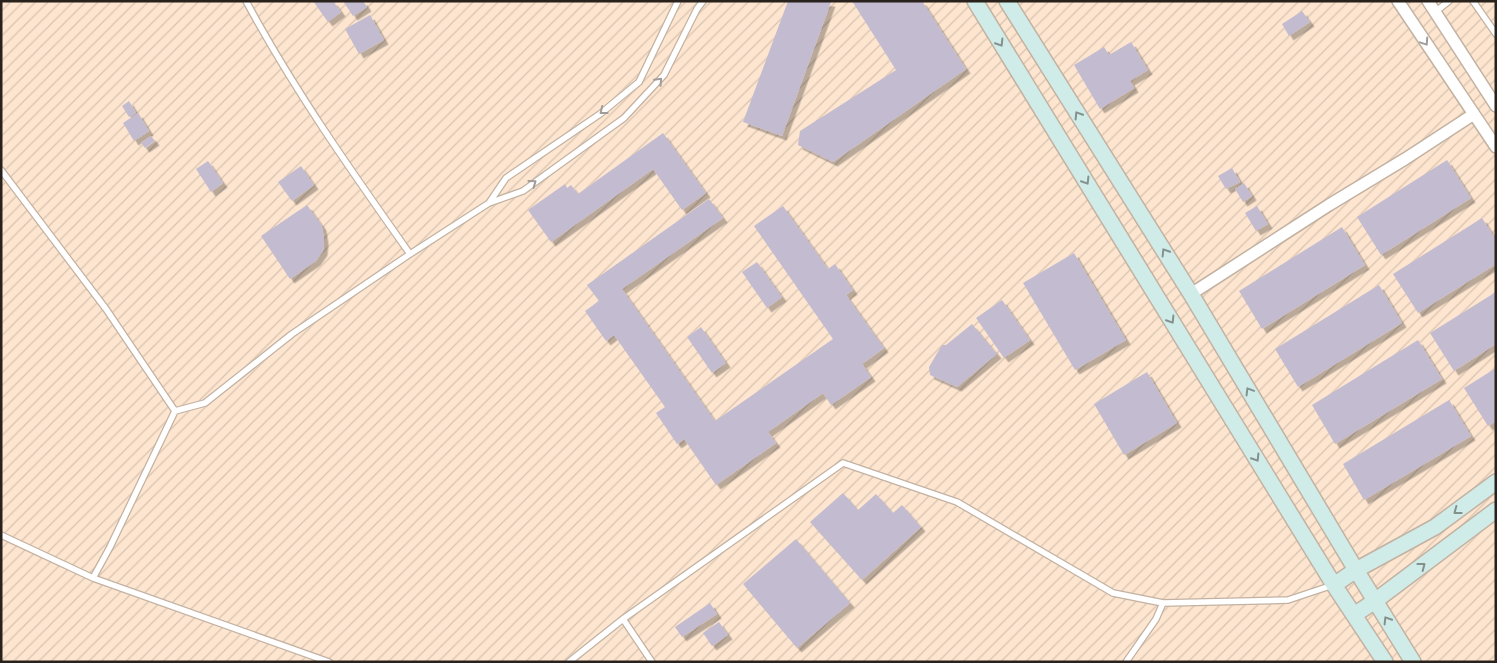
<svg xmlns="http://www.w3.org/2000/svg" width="1497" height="663" font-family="'Alegreya Sans',sans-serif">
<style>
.industrial{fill:url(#industrial-furrows)}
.building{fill:#c3bbd0;filter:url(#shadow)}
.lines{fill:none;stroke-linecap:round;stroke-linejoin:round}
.lane-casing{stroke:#c3b2a2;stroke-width:8}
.street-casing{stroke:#c3b2a2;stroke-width:14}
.secondary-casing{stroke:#c3b2a2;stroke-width:18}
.lane{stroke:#fff;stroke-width:5.5}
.street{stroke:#fff;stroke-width:11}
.secondary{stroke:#cfece9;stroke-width:15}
.oneway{stroke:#9f9c99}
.oneway2{stroke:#84918d}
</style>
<defs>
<pattern id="industrial-furrows" width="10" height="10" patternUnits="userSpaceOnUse" patternTransform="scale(1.25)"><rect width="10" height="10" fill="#fde5cf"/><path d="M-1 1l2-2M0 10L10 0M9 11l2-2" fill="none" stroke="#d9c4b1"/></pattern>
<filter id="shadow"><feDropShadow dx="4.5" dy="4.5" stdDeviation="0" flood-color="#0004"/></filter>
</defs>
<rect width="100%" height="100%" fill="#fdeee1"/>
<path class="industrial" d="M1,1H1496V662H1Z"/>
<path class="building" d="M313,1H333L341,12L328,22Z
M343,1H363L367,7L353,16Z
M788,1L831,2L782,136L743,122Z
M852,1H922L966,69L833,162L798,145L800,131L896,70Z
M1302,11L1310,22L1289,36L1282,24Z
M370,15L384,40L359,54L345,29Z
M1131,42L1148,70L1130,81L1134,88L1100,109L1074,65L1104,47L1109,55Z
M129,101L136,113L129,117L122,106Z
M138,113L149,131L134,141L123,123Z
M663,133L706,193L682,210L653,169L551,242L528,210L565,184L567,188L571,185L578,194Z
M151,136L155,141L145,148L141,143Z
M1447,160L1471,198L1381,255L1357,217Z
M208,161L223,183L211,192L196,169Z
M301,166L314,185L292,201L278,182Z
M1232,168L1240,182L1226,189L1218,176Z
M1244,183L1252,196L1243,202L1235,189Z
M709,199L723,218L622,289L715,421L833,339L754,226L783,206L828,269L835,264L853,290L846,295L884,348L862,364L871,377L831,405L823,393L768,432L776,443L716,485L684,439L677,444L656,413L665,407L614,335L606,341L585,311L599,301L587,285Z
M307,205L322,226L324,239L323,251L316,261L290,279L261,236Z
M1257,206L1268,224L1256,231L1245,213Z
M1482,218L1496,240V264L1418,313L1393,274Z
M1342,227L1365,265L1262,329L1239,291Z
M1074,253L1126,340L1075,370L1023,283Z
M757,262L782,297L767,308L742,272Z
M1379,285L1402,323L1298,387L1275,349Z
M1496,292V344L1454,371L1430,333Z
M1002,300L1030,340L1004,358L976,318Z
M972,324L997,354L957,387L930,375L929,367L942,345H946Z
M701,327L726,363L712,373L687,337Z
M1418,340L1442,379L1335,444L1312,405Z
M1496,368V421L1488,426L1464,388Z
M1147,372L1177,423L1124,455L1094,404Z
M1449,400L1471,436L1364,500L1343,464Z
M843,493L858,510L876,494L893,513L902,505L921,527L862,580L810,522Z
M796,539L850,603L797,648L743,584Z
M710,603L717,614L682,637L675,627Z
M719,622L728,635L712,646L703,633Z"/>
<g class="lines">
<defs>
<path id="lane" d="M246,1C294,90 352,172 410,254L489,203L523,191L624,118L664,75L697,9L703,1
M1473,1L1496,34
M1435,12L1449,1
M1,170L106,309L175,411L205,403L292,334L410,254
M489,203L506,178L600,114L639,82L678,1
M1,535L93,578L110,547L175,411
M93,578L329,662
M623,619L652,662
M569,662L623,619L843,463L957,502L1113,593L1163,603L1288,600L1333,585
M1126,662L1156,619L1163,603"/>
<path id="street" d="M1398,1L1496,147
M1428,1L1496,106
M1191,294L1329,205L1405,159L1474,114"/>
<path id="secondary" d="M975,1L1334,585L1385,662
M1007,1L1191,294L1356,570L1413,662
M1334,585L1356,570L1435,527L1496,482
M1354,615L1375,601L1496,510"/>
</defs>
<use href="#lane" class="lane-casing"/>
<use href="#street" class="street-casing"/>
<use href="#secondary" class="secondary-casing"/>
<use href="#lane" class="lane"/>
<use href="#street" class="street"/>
<use href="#secondary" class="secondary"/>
</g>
<defs><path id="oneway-chevron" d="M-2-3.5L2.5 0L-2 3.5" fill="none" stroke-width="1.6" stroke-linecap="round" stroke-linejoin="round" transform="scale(1.25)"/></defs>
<g class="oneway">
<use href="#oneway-chevron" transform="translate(1425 42) rotate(56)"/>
<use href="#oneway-chevron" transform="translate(659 81) rotate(-47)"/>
<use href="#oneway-chevron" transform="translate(603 111) rotate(142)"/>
<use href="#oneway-chevron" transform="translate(533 183) rotate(-36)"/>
</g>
<g class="oneway2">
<use href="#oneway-chevron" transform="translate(1000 43) rotate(58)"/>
<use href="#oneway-chevron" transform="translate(1078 115) rotate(-122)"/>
<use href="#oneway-chevron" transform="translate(1086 181) rotate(58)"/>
<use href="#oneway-chevron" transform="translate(1165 252) rotate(-122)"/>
<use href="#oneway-chevron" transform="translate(1171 320) rotate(58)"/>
<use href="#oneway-chevron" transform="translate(1249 391) rotate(-121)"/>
<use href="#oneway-chevron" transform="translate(1256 458) rotate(58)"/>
<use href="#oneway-chevron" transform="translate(1457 511) rotate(143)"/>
<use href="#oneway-chevron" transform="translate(1422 566) rotate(-37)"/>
<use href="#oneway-chevron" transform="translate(1387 620) rotate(-122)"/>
</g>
<rect width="1497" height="663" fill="none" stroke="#29221c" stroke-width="5"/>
</svg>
